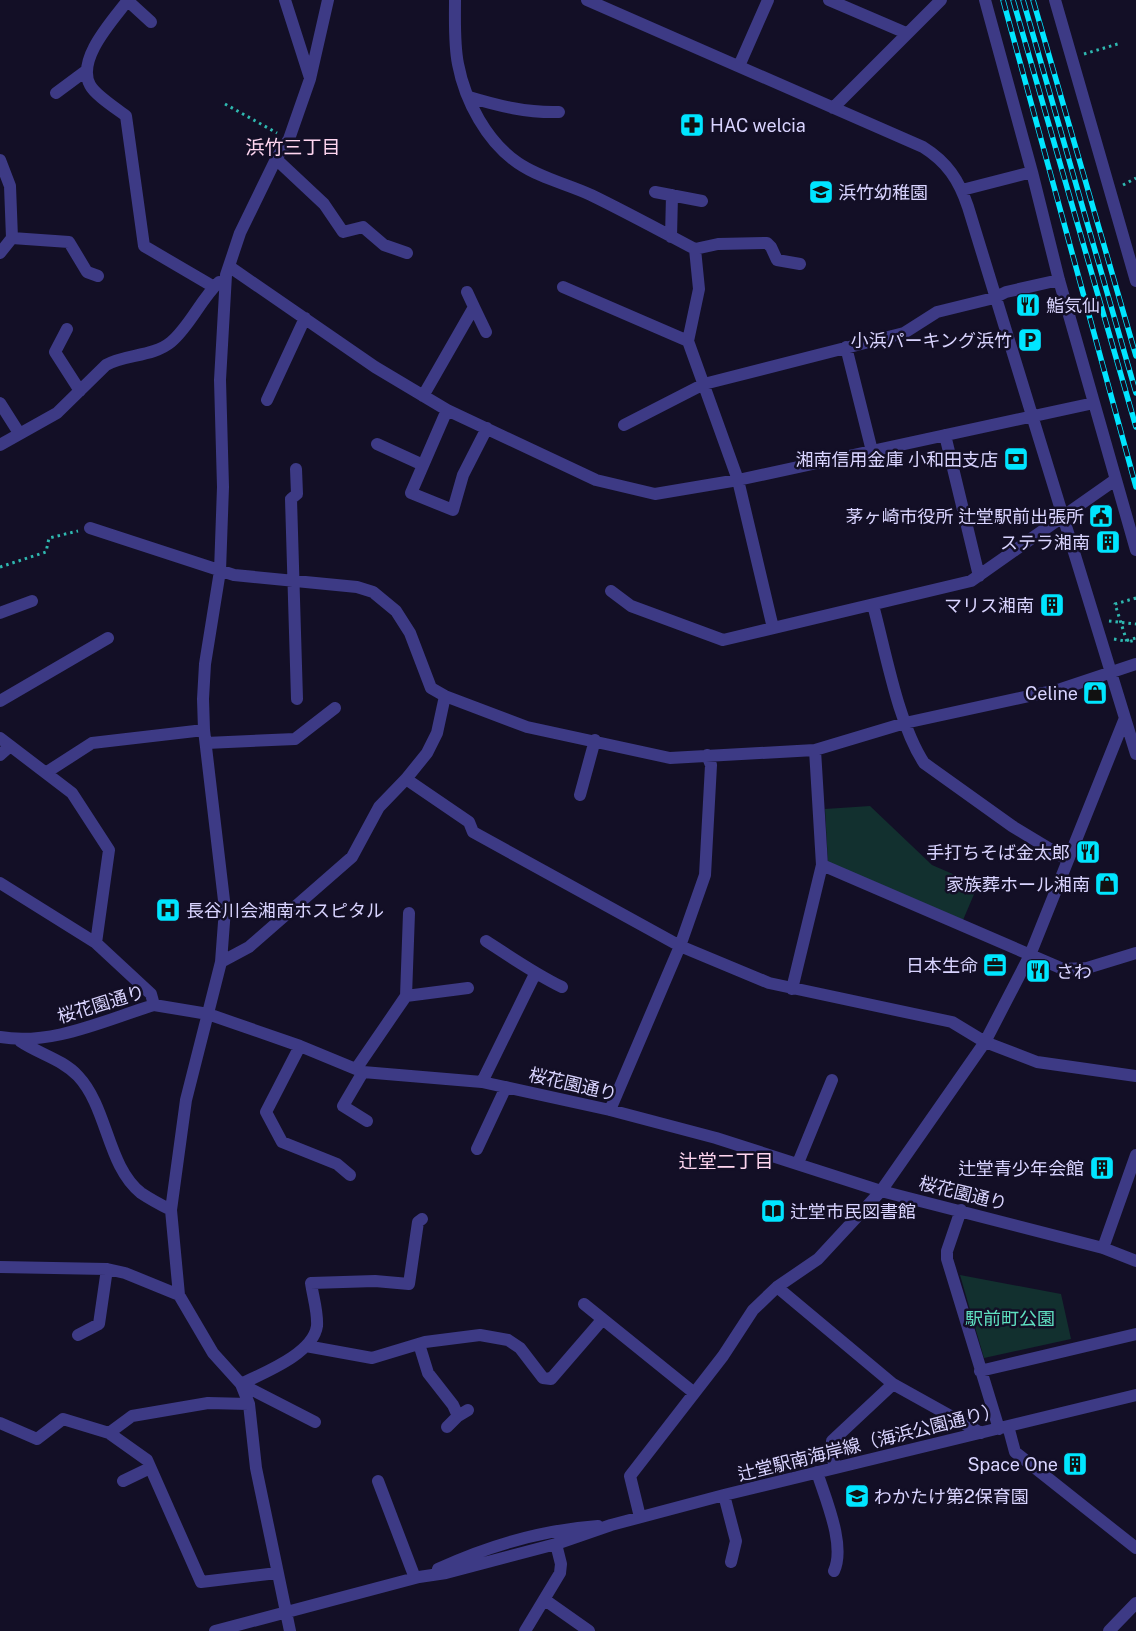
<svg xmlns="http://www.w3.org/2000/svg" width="1136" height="1631" font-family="'Public Sans','Noto Sans JP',sans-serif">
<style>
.green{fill:#12302f}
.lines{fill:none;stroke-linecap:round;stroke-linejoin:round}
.path{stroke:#2fb8b0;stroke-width:3;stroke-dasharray:2.5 4;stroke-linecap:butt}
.minor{stroke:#3d3a85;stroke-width:12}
.rail-casing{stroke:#00e5ff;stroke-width:5.5}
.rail{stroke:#130f26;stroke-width:4;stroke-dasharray:11;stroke-linecap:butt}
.path-bridge{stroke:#2fb8b0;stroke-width:3;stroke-dasharray:2.5 4;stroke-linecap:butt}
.labels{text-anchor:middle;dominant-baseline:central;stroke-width:5;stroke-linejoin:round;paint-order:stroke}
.poi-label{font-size:18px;fill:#d9d4ff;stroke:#130f26;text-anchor:end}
.street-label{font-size:18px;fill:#d9d4ff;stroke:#130f26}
.park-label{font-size:18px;fill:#5fe0c0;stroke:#130f26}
.neighbourhood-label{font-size:19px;fill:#ffd6f0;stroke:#130f26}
</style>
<rect width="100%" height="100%" fill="#130f26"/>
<path class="green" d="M870,806L932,865L978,885L963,920L828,862L825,809Z
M960,1275L1061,1294L1071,1339L984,1358Z"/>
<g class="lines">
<path class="path" d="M1084,54L1121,43
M225,104L277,133
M1123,185L1136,178
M0,567L46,552L49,538L78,531
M1136,598V600
M1109,621L1136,624
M1114,639L1125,641L1136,638"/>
<path class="minor" d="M127,0L151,22
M128,0C113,20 76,59 90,85C95,95 117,109 126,116L144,246L214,287
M285,0L310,78
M455,0C455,21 454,44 458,64C465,101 487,142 518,163C540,178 567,184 591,195C626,212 661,231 695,249L699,289L688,341L738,480L773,628
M587,0L923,147C947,162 959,180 968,207L1136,754
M829,0L906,33
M1055,0L1136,281
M739,66L768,0
M56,93L87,70
M469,97C499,106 527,113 559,112
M833,108L941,0
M276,159L324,204L343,232L363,227L384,245L407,253
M0,160L10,186L12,238
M1032,172L1059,280L1136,550
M962,190L1032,172L985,0
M655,192L702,201
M671,237L672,195
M695,249L718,244L767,243L771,247L777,260L800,264
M0,253L12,238L69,242L87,272L98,276
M230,267L375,367L447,410L596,480L655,494L738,480L1094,403
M563,287L688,341
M474,307L486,332
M67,329L55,352L80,391
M846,347L872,451
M423,396L474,307L467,292
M267,400L305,318
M0,403L19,433
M447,410L411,493L453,510L463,475L487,428
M624,425L704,384L904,333L937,312L994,298L1006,292L1059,280
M945,435L979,576
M377,444L423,465
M0,445L57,413L106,365C125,354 153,357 171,342C190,326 201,299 219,282
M296,469L297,494L291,499L297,699
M90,528L234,575L357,587L373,592L396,611L410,633L431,688L445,696L527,727L670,758L815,750L905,723L1061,689L1136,664
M611,591L631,606L723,640L971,581L1115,480
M873,605C886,653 898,723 924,763L1012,826L1068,860
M0,613L32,601
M0,701L108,638
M0,738L72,793L109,850L96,943
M206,743L295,739L335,708
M0,755L10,746
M47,772L92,743L204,730
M406,779L469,822L473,832L680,946L769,983L952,1022L985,1042L1037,1062L1136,1076
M580,795L595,740
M822,865L1063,969L1087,968L1136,953
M0,883L96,943L151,994L154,1005
M486,941C511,957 535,974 562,987
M221,962L249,947L352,857L379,807L406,779L427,753L437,733L445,696
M792,989L822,865L815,750
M406,996L468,988
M0,1037C52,1046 105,1020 154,1005L208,1014L300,1046L363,1072L482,1082L610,1110L716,1138L881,1191L1103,1248L1136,1261
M20,1041C39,1054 62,1059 78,1076C108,1108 107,1166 141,1193C150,1199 161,1205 171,1210
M300,1046L266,1112L282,1142L337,1164L350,1175
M356,1069L406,996L409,913
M363,1072L343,1106L367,1121
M482,1082L535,974
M610,1110L680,946L705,875L711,765L707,755
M477,1149L506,1087
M798,1163L832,1080
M961,1210L947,1251V1259L999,1429
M1103,1248L1136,1155
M0,1267L107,1269L125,1273L179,1295
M777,1287L893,1384L981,1433
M584,1304L693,1392
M78,1335L99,1324L107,1269
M419,1344L428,1373L453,1405L458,1416L468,1410
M306,1346L372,1358L425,1342L480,1335L508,1340L520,1348L543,1378L551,1379L602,1320
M980,1371L1136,1334
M241,1384C263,1373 313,1354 317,1326C318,1312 313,1297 311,1283L375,1281L409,1284L418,1222L422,1219
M241,1384L315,1422
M0,1423L37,1439L63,1419L109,1433L132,1416L208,1403L249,1404
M1008,1426L1015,1452L1136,1548
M447,1427L458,1416
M109,1433L147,1460L201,1582L277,1573
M834,1467L832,1441L893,1384
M817,1472C825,1498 846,1545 834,1571
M123,1481L150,1468
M378,1481L415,1578
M724,1495L736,1541L731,1562
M640,1517L630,1476L723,1356L753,1310L777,1287L818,1259L881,1191L985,1042L1030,955L1125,718
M438,1569C490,1545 541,1530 598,1526
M545,1600L589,1631
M215,1631L419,1577L446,1573L556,1544L611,1525L724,1495L1136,1395
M290,1631L256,1468L249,1404L241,1384L213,1353L179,1295L171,1210L186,1100L221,962L225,909L204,730L203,699L205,664L220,571L223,487L220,380L226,275L240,233L276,159L289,139L310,79L328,0
M525,1631L560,1573L561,1564L556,1544
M1109,1631L1136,1603"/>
<defs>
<path id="rail" d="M1003,0L1136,487
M1013,0L1136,427
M1023,0L1136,393
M1033,0L1136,356"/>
</defs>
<use href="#rail" class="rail-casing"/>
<use href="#rail" class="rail"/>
<path class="path-bridge" d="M1136,598L1115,604L1127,642L1136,640"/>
</g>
<defs>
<symbol id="pharmacy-square" viewBox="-11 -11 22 22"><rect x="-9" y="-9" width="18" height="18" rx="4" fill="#00e5ff" stroke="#130f26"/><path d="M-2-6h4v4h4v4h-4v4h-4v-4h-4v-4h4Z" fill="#111"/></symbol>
<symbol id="school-square" viewBox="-11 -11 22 22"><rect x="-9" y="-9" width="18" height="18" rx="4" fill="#00e5ff" stroke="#130f26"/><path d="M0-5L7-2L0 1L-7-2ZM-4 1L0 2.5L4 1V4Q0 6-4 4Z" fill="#111"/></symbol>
<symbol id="restaurant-square" viewBox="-11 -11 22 22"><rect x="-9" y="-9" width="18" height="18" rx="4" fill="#00e5ff" stroke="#130f26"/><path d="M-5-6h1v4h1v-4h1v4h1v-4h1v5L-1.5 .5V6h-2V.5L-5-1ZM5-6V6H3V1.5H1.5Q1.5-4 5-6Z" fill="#111"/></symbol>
<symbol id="parking-square" viewBox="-11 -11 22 22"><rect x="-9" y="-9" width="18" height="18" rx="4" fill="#00e5ff" stroke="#130f26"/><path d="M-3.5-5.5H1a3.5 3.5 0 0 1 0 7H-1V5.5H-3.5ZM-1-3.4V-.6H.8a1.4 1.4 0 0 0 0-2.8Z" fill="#111"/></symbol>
<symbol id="bank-square" viewBox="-11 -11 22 22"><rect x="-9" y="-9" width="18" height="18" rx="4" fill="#00e5ff" stroke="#130f26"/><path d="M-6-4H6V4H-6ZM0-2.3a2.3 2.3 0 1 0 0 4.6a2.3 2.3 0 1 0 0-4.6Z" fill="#111"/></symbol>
<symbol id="civic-square" viewBox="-11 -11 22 22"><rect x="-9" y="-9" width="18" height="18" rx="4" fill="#00e5ff" stroke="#130f26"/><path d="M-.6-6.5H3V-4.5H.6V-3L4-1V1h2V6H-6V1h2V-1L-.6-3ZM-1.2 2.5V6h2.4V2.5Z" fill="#111"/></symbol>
<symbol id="building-square" viewBox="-11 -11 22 22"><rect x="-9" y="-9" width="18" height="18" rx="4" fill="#00e5ff" stroke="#130f26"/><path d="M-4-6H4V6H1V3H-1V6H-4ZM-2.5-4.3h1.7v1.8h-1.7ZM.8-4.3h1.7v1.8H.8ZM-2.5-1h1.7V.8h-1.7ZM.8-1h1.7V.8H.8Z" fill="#111"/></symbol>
<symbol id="shop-square" viewBox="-11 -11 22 22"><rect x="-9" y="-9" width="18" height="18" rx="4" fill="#00e5ff" stroke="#130f26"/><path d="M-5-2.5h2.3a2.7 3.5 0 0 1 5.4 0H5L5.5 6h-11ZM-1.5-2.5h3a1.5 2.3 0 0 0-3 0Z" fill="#111"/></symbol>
<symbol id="hospital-square" viewBox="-11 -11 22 22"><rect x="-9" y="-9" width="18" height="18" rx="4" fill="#00e5ff" stroke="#130f26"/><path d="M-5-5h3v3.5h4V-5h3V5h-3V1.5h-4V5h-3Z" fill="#111"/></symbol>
<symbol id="office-square" viewBox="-11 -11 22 22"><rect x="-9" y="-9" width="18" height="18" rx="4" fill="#00e5ff" stroke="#130f26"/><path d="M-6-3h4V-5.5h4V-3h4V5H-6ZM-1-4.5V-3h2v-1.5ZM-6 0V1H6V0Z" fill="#111"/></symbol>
<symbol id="library-square" viewBox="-11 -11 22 22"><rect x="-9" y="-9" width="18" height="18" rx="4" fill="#00e5ff" stroke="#130f26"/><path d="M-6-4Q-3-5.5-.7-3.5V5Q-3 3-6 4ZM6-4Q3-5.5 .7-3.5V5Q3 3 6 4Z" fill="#111"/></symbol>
</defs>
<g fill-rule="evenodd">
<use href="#pharmacy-square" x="678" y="111" width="28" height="28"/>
<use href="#school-square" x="807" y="178" width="28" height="28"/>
<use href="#restaurant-square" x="1014" y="291" width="28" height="28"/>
<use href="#parking-square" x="1016" y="326" width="28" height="28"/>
<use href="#bank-square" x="1002" y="445" width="28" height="28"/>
<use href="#civic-square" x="1087" y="502" width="28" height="28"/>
<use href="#building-square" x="1094" y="528" width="28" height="28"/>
<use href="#building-square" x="1038" y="591" width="28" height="28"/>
<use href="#shop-square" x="1081" y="679" width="28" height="28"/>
<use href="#restaurant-square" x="1074" y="838" width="28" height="28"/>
<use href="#shop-square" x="1093" y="870" width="28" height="28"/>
<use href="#hospital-square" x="154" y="896" width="28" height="28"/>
<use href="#office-square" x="981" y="951" width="28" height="28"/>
<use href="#restaurant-square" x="1024" y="957" width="28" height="28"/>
<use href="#building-square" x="1088" y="1154" width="28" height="28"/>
<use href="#library-square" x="759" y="1197" width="28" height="28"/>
<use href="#building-square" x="1061" y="1450" width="28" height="28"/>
<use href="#school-square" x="843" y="1482" width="28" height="28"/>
</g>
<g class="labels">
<g class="poi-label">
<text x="710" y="125" text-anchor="start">HAC welcia</text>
<text x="838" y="192" text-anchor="start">浜竹幼稚園</text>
<text x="1046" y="305" text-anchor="start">鮨気仙</text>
<text x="1012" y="340">小浜パーキング浜竹</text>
<text x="998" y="459">湘南信用金庫 小和田支店</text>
<text x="1084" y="516">茅ヶ崎市役所 辻堂駅前出張所</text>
<text x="1090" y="542">ステラ湘南</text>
<text x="1034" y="605">マリス湘南</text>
<text x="1078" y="693">Celine</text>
<text x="1070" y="852">手打ちそば金太郎</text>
<text x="1090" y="884">家族葬ホール湘南</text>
<text x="186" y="910" text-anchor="start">長谷川会湘南ホスピタル</text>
<text x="978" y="965">日本生命</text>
<text x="1056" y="971" text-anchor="start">さわ</text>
<text x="1084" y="1168">辻堂青少年会館</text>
<text x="790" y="1211" text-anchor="start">辻堂市民図書館</text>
<text x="1058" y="1464">Space One</text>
<text x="874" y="1496" text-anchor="start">わかたけ第2保育園</text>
</g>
<g class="street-label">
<text transform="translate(101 1004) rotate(-17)">桜花園通り</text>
<text transform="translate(573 1084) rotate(13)">桜花園通り</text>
<text transform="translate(963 1193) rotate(14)">桜花園通り</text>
<text transform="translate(869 1442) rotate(-14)">辻堂駅南海岸線（海浜公園通り）</text>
</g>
<g class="park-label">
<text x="1010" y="1318">駅前町公園</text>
</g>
<g class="neighbourhood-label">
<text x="293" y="147">浜竹三丁目</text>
<text x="726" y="1161">辻堂二丁目</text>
</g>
</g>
</svg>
